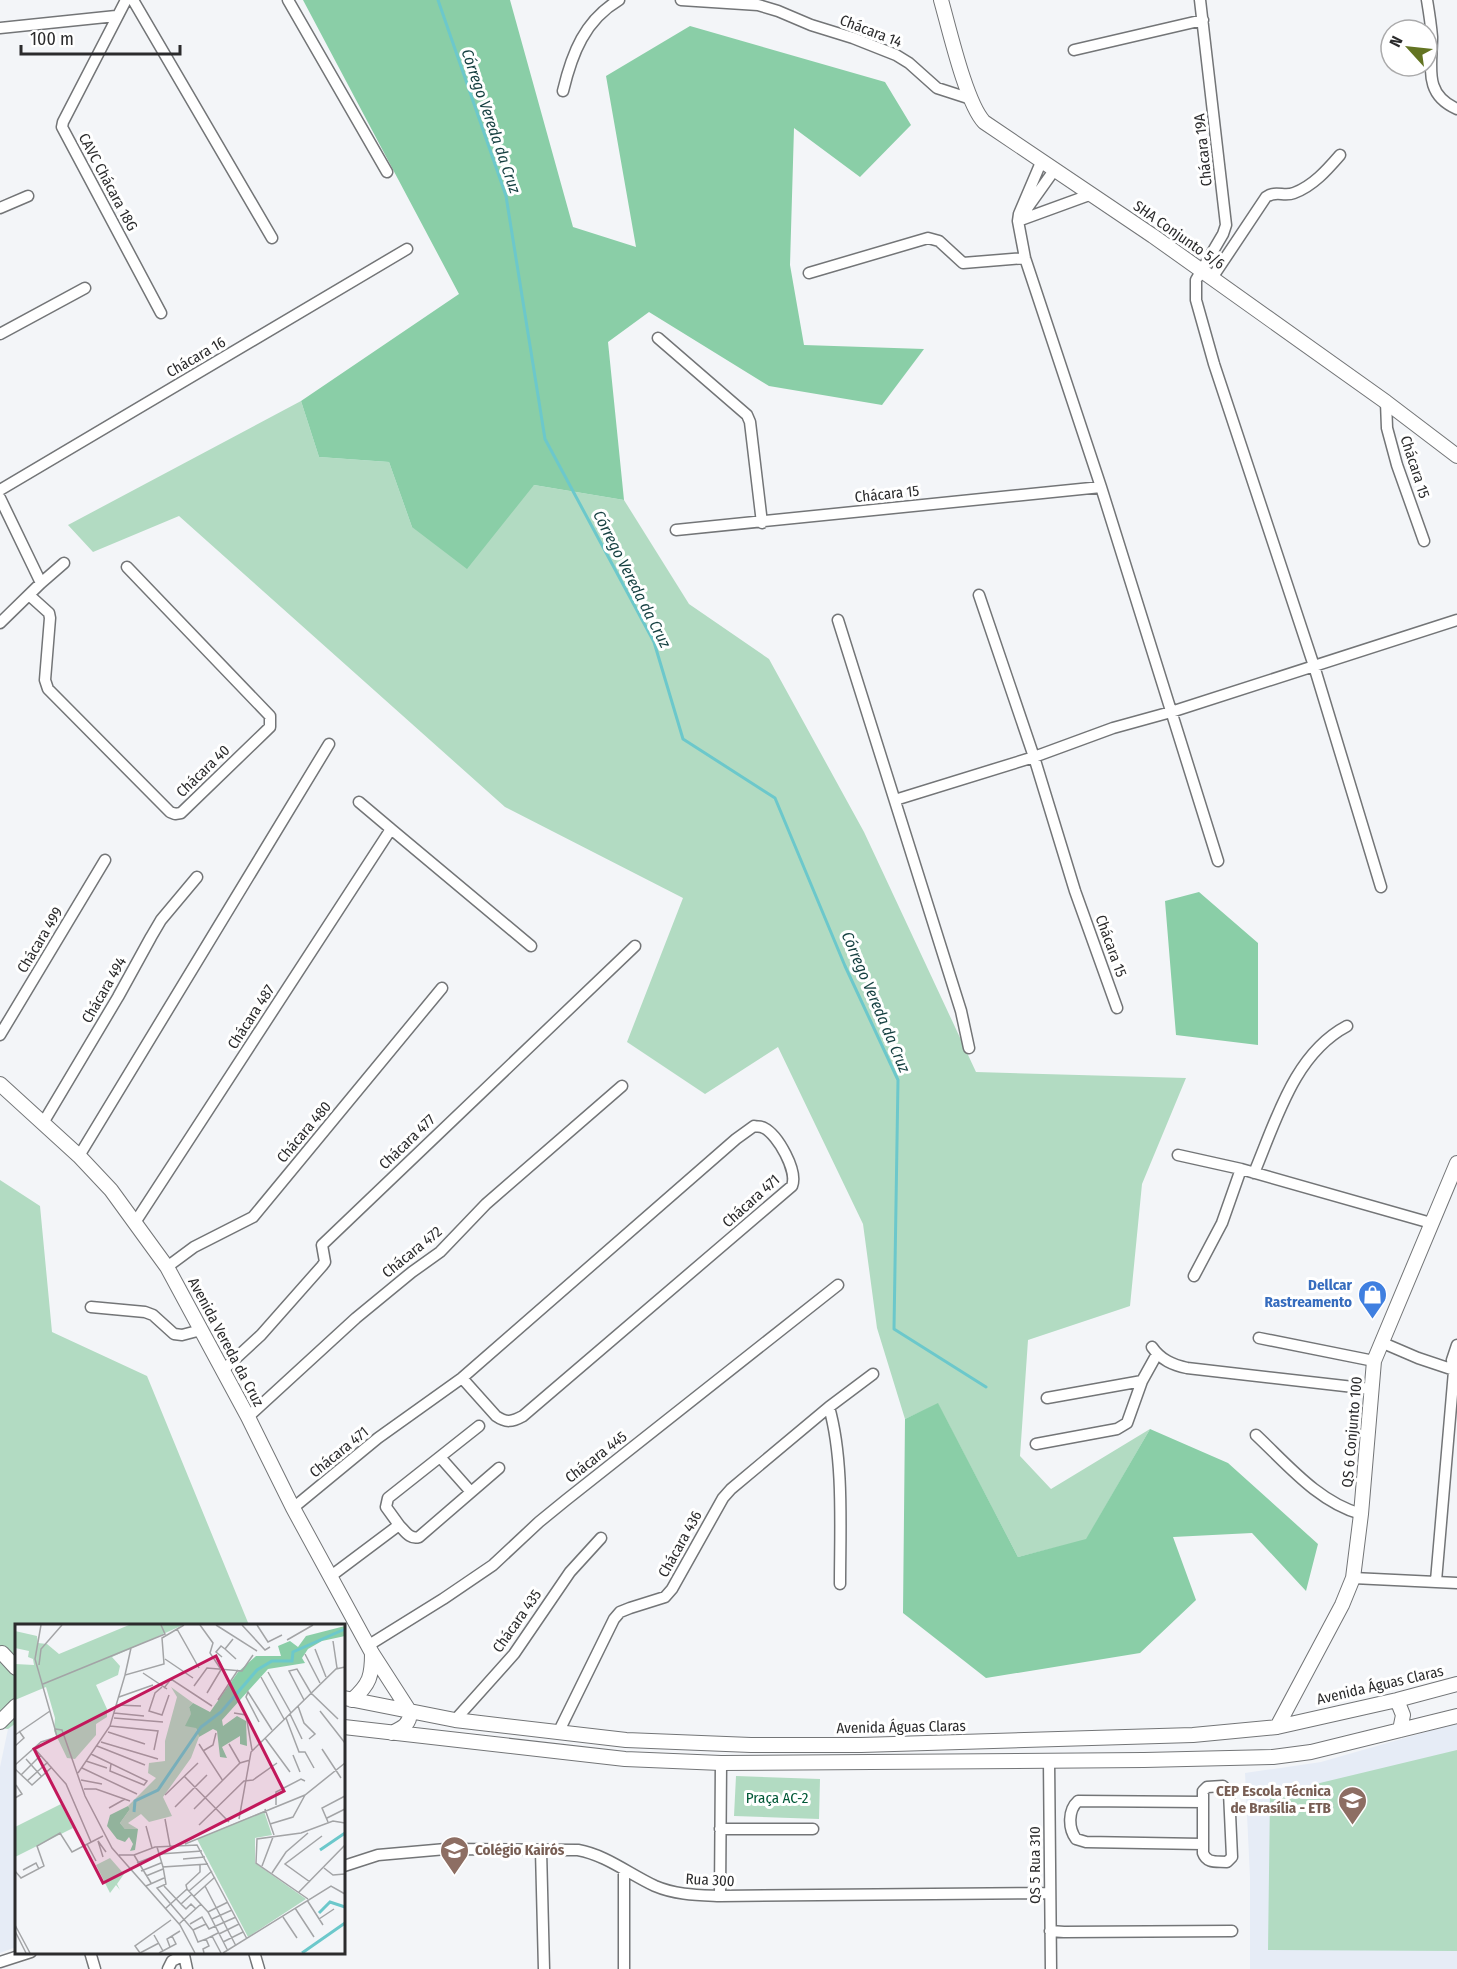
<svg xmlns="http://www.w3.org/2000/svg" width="1457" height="1969" font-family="'Fira Sans Condensed',sans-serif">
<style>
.built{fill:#e6ecf6}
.green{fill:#b2dbc2}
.forest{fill:#8acea7}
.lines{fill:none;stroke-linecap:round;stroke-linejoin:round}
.stream{stroke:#6cc8cb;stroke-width:3}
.street-casing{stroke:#737577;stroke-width:13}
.secondary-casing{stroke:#737577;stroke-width:16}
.street{stroke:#fff;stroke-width:10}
.secondary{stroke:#fff;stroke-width:14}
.labels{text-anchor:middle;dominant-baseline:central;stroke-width:6;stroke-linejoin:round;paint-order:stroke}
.street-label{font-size:15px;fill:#2b2b2c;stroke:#fff}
.shop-label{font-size:15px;font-weight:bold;fill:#366cbe;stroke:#fff;text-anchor:end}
.education-label{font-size:15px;font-weight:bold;fill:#785e54;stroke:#fff;text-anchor:end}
.park-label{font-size:15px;fill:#005836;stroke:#fff}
.water-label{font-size:16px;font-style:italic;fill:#143f40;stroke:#fff}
.inset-river{fill:none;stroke:#6cc8cb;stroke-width:3}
.inset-road{fill:none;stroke:#a3a4a6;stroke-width:1.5}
.view{fill:#c2185b;fill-opacity:0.15;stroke:#c2185b;stroke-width:3}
.inset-edge{fill:none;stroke:#2b2b2c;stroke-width:3}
</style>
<rect width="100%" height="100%" fill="#f3f5f8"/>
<path class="built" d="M16,1723V1947L0,1953V1767L8,1729Z
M1457,1723V1969H1250V1877L1245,1773L1321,1762Z"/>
<path class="green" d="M301,401L319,457L389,462L412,527L534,485L624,500L689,604L769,659L864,832L976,1072L1186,1078L1142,1184L1130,1306L1028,1340L1020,1456L1051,1489L1150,1429L1086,1540L1018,1557L938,1404L905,1419L877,1328L863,1224L778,1047L705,1094L627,1042L683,898L505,807L179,516L93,552L68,525Z
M0,1180L40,1206L52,1332L147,1376L249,1625L16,1626V1723L8,1729L0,1728Z
M1457,1750V1951L1268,1950L1270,1795Z
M736,1776L820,1779L819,1819L734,1816Z"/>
<path class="forest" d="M303,0H510L573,227L636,247L606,76L690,26L885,82L911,125L860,177L794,128L790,265L804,345L924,349L882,405L769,386L649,312L608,342L624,500L534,485L467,569L412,527L389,462L319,457L301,401L459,294Z
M1199,892L1258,943V1045L1176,1035L1165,901Z
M938,1403L1018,1557L1086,1539L1150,1429L1228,1463L1318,1544L1306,1591L1252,1533L1173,1537L1196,1600L1140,1653L986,1678L903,1613L905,1419Z"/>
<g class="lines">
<path class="stream" d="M438,0L506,196L545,439L654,642L683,739L775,798L845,966L898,1080L894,1329L986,1387"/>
<defs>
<path id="street" d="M126,0L63,122L62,127L161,313
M133,0L272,238
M288,0L387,172
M681,0L758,5L778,11L811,25L853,38L896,55L909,63L937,88L971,99
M1200,0L1226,225L1223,234L1196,280V300L1214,364L1314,666L1381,887
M1427,0C1429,12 1431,25 1432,37C1432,67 1423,94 1457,109
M0,28L116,16
M1074,50L1203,20
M563,91C572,53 585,20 619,0
M1042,160L1019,214L1018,221L1025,258L1101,487L1218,861
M0,208L28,196
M1023,214L1055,169
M1018,221L1092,194
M809,273L928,238L939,241L963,263L1025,258
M1212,278L1266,197C1276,190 1284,197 1294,193C1313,186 1327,170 1340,155
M0,334L85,288
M658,338L747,415L750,422L762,523
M1386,402L1387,428L1397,465L1424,541
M0,490L407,249
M0,498L41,583
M676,530L1101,487
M29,595L49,613L50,618L45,680L48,689L170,812L175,814L181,813L270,727V716L127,567
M979,595L1034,757L1075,891L1117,1008
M838,620L961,1011L969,1048
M0,623L41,583L64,563
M895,800L1034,757L1113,728L1171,712L1457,620
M359,802L391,829
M0,1035L105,860
M43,1123L118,997L151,937L161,920L197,877
M1178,1155L1241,1169L1431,1223
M79,1156L329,744
M1254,1173C1276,1121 1294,1054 1347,1026
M136,1221L391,829L531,946
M167,1267L194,1247L253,1217L442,988
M1194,1276L1222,1223L1241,1169
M91,1307L145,1312L153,1315L174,1334L182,1335L201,1330
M1259,1338L1374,1361
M1383,1343L1418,1358L1457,1371
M1152,1347C1161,1360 1173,1365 1187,1368L1371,1389
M222,1371L261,1335L322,1266L325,1262L322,1245L635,946
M1047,1398L1142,1381
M829,1407C844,1460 840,1528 840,1584
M248,1417L356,1318L412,1272L440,1252L486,1204L622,1086
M1256,1435C1287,1464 1318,1502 1361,1514
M1036,1444L1117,1429L1127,1423L1142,1381L1157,1354
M440,1457L471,1492
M293,1508L378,1438L462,1378L736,1139L754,1126C757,1127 761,1126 764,1128C778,1135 798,1171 792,1186L523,1416C512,1422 506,1423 496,1416L462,1378
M399,1525C405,1531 410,1540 419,1537L499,1468
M331,1576L399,1525L386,1507L388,1498L479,1426
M1353,1578L1457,1583
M1436,1581L1454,1371L1452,1360L1457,1345
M369,1645L443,1599L493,1565L539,1522L566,1500L838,1285
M455,1720L514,1654L570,1572L601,1538
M558,1733L614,1619L620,1612L630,1608L665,1597L672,1589L723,1498L731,1489L829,1407L873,1374
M1049,1760L1051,1969
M1223,1786L1229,1792L1232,1857L1227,1862C1217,1861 1207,1864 1203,1853V1791L1207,1787Z
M720,1829H813
M1202,1844L1086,1842L1076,1839C1068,1828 1068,1810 1078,1801L1203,1802
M541,1850L544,1969
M344,1866L378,1855L446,1849L578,1850C606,1855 629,1874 655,1886C676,1895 698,1895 720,1896L1050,1893
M720,1896L721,1763
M1050,1931L1064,1932L1232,1931
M90,1952L95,1969
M254,1952L259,1969
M184,1955L187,1969
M0,1962L31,1952
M168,1969L172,1961L184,1955L183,1952
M624,1969V1870"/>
<path id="secondary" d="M941,0C949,28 966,103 984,122L1153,236L1386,402L1457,456
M0,1084L79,1156L111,1190L167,1267L248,1417L293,1508L372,1653L410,1712C410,1725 402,1728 392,1733
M2,1653L16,1668
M344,1698L455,1720L626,1740L751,1745H861L1193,1735L1277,1727L1397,1700L1457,1684
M352,1700C370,1684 372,1676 372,1653
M1397,1700L1403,1715L1400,1730
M0,1722L16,1706
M344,1727L625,1759L721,1763L1144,1760L1273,1757L1311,1752L1457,1716
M1277,1727L1342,1605L1353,1578L1361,1514L1374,1361L1457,1163"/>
</defs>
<use href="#street" class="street-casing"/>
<use href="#secondary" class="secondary-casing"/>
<use href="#street" class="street"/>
<use href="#secondary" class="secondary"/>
</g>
<defs>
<symbol id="shop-pin" viewBox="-11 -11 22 30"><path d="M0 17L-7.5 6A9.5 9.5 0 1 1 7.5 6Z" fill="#3f7fe0" stroke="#fff"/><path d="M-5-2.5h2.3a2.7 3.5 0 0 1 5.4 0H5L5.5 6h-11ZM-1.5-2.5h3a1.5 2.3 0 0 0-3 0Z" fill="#fff"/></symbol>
<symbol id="university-pin" viewBox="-11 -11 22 30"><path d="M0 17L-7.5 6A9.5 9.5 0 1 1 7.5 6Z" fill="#8d6e63" stroke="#fff"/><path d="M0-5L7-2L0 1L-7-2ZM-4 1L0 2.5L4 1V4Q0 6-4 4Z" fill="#fff"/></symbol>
<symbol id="school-pin" viewBox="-11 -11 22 30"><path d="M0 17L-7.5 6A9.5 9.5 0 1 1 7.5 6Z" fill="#8d6e63" stroke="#fff"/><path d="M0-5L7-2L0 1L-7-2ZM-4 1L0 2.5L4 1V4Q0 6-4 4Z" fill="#fff"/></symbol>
</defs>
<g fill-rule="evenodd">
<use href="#shop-pin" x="1356" y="1278" width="33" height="45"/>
<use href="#university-pin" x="1336" y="1784" width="33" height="45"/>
<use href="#school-pin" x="438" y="1834" width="33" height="45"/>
</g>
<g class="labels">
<g class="street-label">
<text transform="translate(871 31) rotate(21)">Chácara 14</text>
<text transform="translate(1203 150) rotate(-96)">Chácara 19A</text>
<text transform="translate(108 182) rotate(62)">CAVC Chácara 18G</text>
<text transform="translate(1179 235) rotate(35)">SHA Conjunto 5/6</text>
<text transform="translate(196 357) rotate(-30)">Chácara 16</text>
<text transform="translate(1415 467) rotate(72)">Chácara 15</text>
<text transform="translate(887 494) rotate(-6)">Chácara 15</text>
<text transform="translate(203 771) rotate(-44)">Chácara 40</text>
<text transform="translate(40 940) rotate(-59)">Chácara 499</text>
<text transform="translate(1111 946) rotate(70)">Chácara 15</text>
<text transform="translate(104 990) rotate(-60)">Chácara 494</text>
<text transform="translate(251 1017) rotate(-57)">Chácara 487</text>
<text transform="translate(304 1132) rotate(-50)">Chácara 480</text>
<text transform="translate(407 1142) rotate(-44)">Chácara 477</text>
<text transform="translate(751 1201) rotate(-42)">Chácara 471</text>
<text transform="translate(412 1252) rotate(-39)">Chácara 472</text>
<text transform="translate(226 1342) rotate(62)">Avenida Vereda da Cruz</text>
<text transform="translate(1352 1432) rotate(-85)">QS 6 Conjunto 100</text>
<text transform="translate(339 1452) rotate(-39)">Chácara 471</text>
<text transform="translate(596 1457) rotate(-38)">Chácara 445</text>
<text transform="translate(680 1544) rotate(-61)">Chácara 436</text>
<text transform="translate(517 1621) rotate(-55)">Chácara 435</text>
<text transform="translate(1380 1685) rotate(-13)">Avenida Águas Claras</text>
<text transform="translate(901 1727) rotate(-1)">Avenida Águas Claras</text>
<text transform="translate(1035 1865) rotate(-90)">QS 5 Rua 310</text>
<text transform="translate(710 1880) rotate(3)">Rua 300</text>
</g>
<g class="shop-label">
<text x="1352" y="1285">Dellcar<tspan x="1352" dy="17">Rastreamento</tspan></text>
</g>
<g class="education-label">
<text x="1331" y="1791">CEP Escola Técnica<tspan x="1331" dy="17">de Brasília - ETB</tspan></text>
<text x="475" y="1850" text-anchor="start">Colégio Kairós</text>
</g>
<g class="park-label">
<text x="777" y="1798">Praça AC-2</text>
</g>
<g class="water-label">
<text transform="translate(491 121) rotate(71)">Córrego Vereda da Cruz</text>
<text transform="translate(632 579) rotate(63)">Córrego Vereda da Cruz</text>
<text transform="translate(876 1002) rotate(67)">Córrego Vereda da Cruz</text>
</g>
</g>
<g transform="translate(15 1624)">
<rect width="330" height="330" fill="#f3f5f8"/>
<path d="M114,1H168L97,33L105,42L103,51L81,61L92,85V93L81,100V111L60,135L52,134L39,107L40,94L31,63L0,76V40L19,41L18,35L13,33L14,27L0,24V7L22,12L23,19L32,20L44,30ZM156,63L178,79L174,83L184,113L176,134L148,173L157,192L134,198L126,190L113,199L123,205H110L105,199L115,185L113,182L141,154L133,149L134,139L150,137V117L162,73ZM46,180L58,204L0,233V203ZM249,187L257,211L240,214V239L291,275L233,313L182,215ZM95,234L109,250L102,260L105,266L101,261L95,269L81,241Z" fill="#b2dbc2"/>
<path d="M330,2V12L307,17L293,25L287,34L290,39L253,45L207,96L208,102L222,92L231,97L232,122L225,120V112L207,123L212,134L205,133L202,107L198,105L184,113L181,104L170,102L176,90L174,83L178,79L195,88L223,48L241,32H266L263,22L275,17L283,23L291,12ZM113,182L115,185L105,199L110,205H123L120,226L115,227L118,220L114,213L110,218L102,215L92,202L95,191Z" fill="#8acea7"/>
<path class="inset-river" d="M119,188L120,177L143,166L186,103L206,88L242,46L257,37H277L278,28L330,5M305,226L330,209M304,289L315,278L330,283M287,329L330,299"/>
<path class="inset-road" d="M26,1L20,35L40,105M185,1L198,19L195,29L205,44M201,1L242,27M227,1L250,26L255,23M242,1L253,18L267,11M162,5L184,44M218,15L210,25L221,35M272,16L298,1M318,17L322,44M300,25L311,53M290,30L305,59M207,33L201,28L206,22L210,25M150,35L178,54M24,41L26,25L47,1M253,48L276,89M128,49L152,65M110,51L116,24M246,53L269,95M28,60L150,10L146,1M179,62L192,44L227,47L238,31M147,63L140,69L134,87L147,91L154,71M149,64L156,55L197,82M192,69L207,44M104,73L138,61M203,76L223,46M289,76L274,47L282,45L296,69L323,95M102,81L126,82M283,82L289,99L300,110L294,115M305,87L330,119M99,89L129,92M219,89L231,91L237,126M275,90L287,115M99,94L148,98M271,94L284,128H290L299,144M244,98L231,73L233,68L257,106M95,102L143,107L139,126M93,108L130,120M49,110L42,113L40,105L47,106L70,172L97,224L165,301L180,329M0,111L35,87M250,114L275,148M86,118L143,135M184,120L208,157M214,120L225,139M0,122L9,114L4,107M82,122L130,141M19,124L51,160L76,218M307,125L326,154M188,127L198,121L201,109M76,130L132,157L129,161L95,147L96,140M278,131L285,148M11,135L27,153M71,137L92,144M0,141L26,118L42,113M67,144L122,170M0,145L17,161L37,143M63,149L95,102L110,51L149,40L147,14L169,1M6,151L26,131M169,152L214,198M66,156L87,160M12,157L33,138M69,165H81L115,177M150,171L183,139M0,174L7,170L1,161M261,181V168L286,155L290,157M160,183L192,151M94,184L110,175M179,185L225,139L235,136M250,185L259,211M312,194L330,185M150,195L155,222M224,195L236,128L321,45L330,43M313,198L307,184L330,172M255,200L278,193L290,171M184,201L229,157L238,156L262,139M131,202L137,224M72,220L81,237M170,220L290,171L330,139M142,223L148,243M104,231H119L140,223L182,221L232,315M119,231L136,259M88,233L83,217L91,228M168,235L190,233M122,239L145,230L187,227M247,242L258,213M309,244L318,251L330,250M8,246L21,239L24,245M0,247L6,254L29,242L22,222L45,209L57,228L88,212M126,247L146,239M257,249L271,228L293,209M131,252L148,245M295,258L270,240L307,212M131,262L149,254M149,262L166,280M190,262L221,322M172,265L193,288L213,327M174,267L197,247M284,268L330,221M177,270L166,280L171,285L176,280L181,285M179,272L200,253M293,275L241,239L242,215L286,209L318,197L330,199M292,276L308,301M151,284L172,265L171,261L185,248V241M280,284L299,313M193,288L213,278M268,293L282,314M197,295L217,286M304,295L319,285M164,300L186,280M175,300L187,293L191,300M0,301L15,329M178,306L142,264L151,260L148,243L193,240M0,307L11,329M204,310L224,300M139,311L148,327M197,312L206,329M191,315L183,318L178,306L191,300L194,305L221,293M208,318L228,308M144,319L125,329L120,322L156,296M155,323L152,315L165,307M144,329L161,320L157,312M189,329L188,325L194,322L191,315L203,309M208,329L316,262L330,270"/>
<path class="view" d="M201,32L269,167L88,259L19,125Z"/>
<rect width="330" height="330" class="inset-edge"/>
</g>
<g transform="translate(1409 48) rotate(297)"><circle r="28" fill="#ffffff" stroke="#aaaaab" stroke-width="1.5"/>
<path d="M0-4.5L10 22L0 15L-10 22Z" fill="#637422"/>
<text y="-9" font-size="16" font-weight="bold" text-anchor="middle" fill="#2b2b2c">N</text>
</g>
<path d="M21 45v9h159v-9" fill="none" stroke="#2b2b2c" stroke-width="3"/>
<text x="30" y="45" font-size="18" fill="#2b2b2c" stroke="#ffffff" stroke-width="4.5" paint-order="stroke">100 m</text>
</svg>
